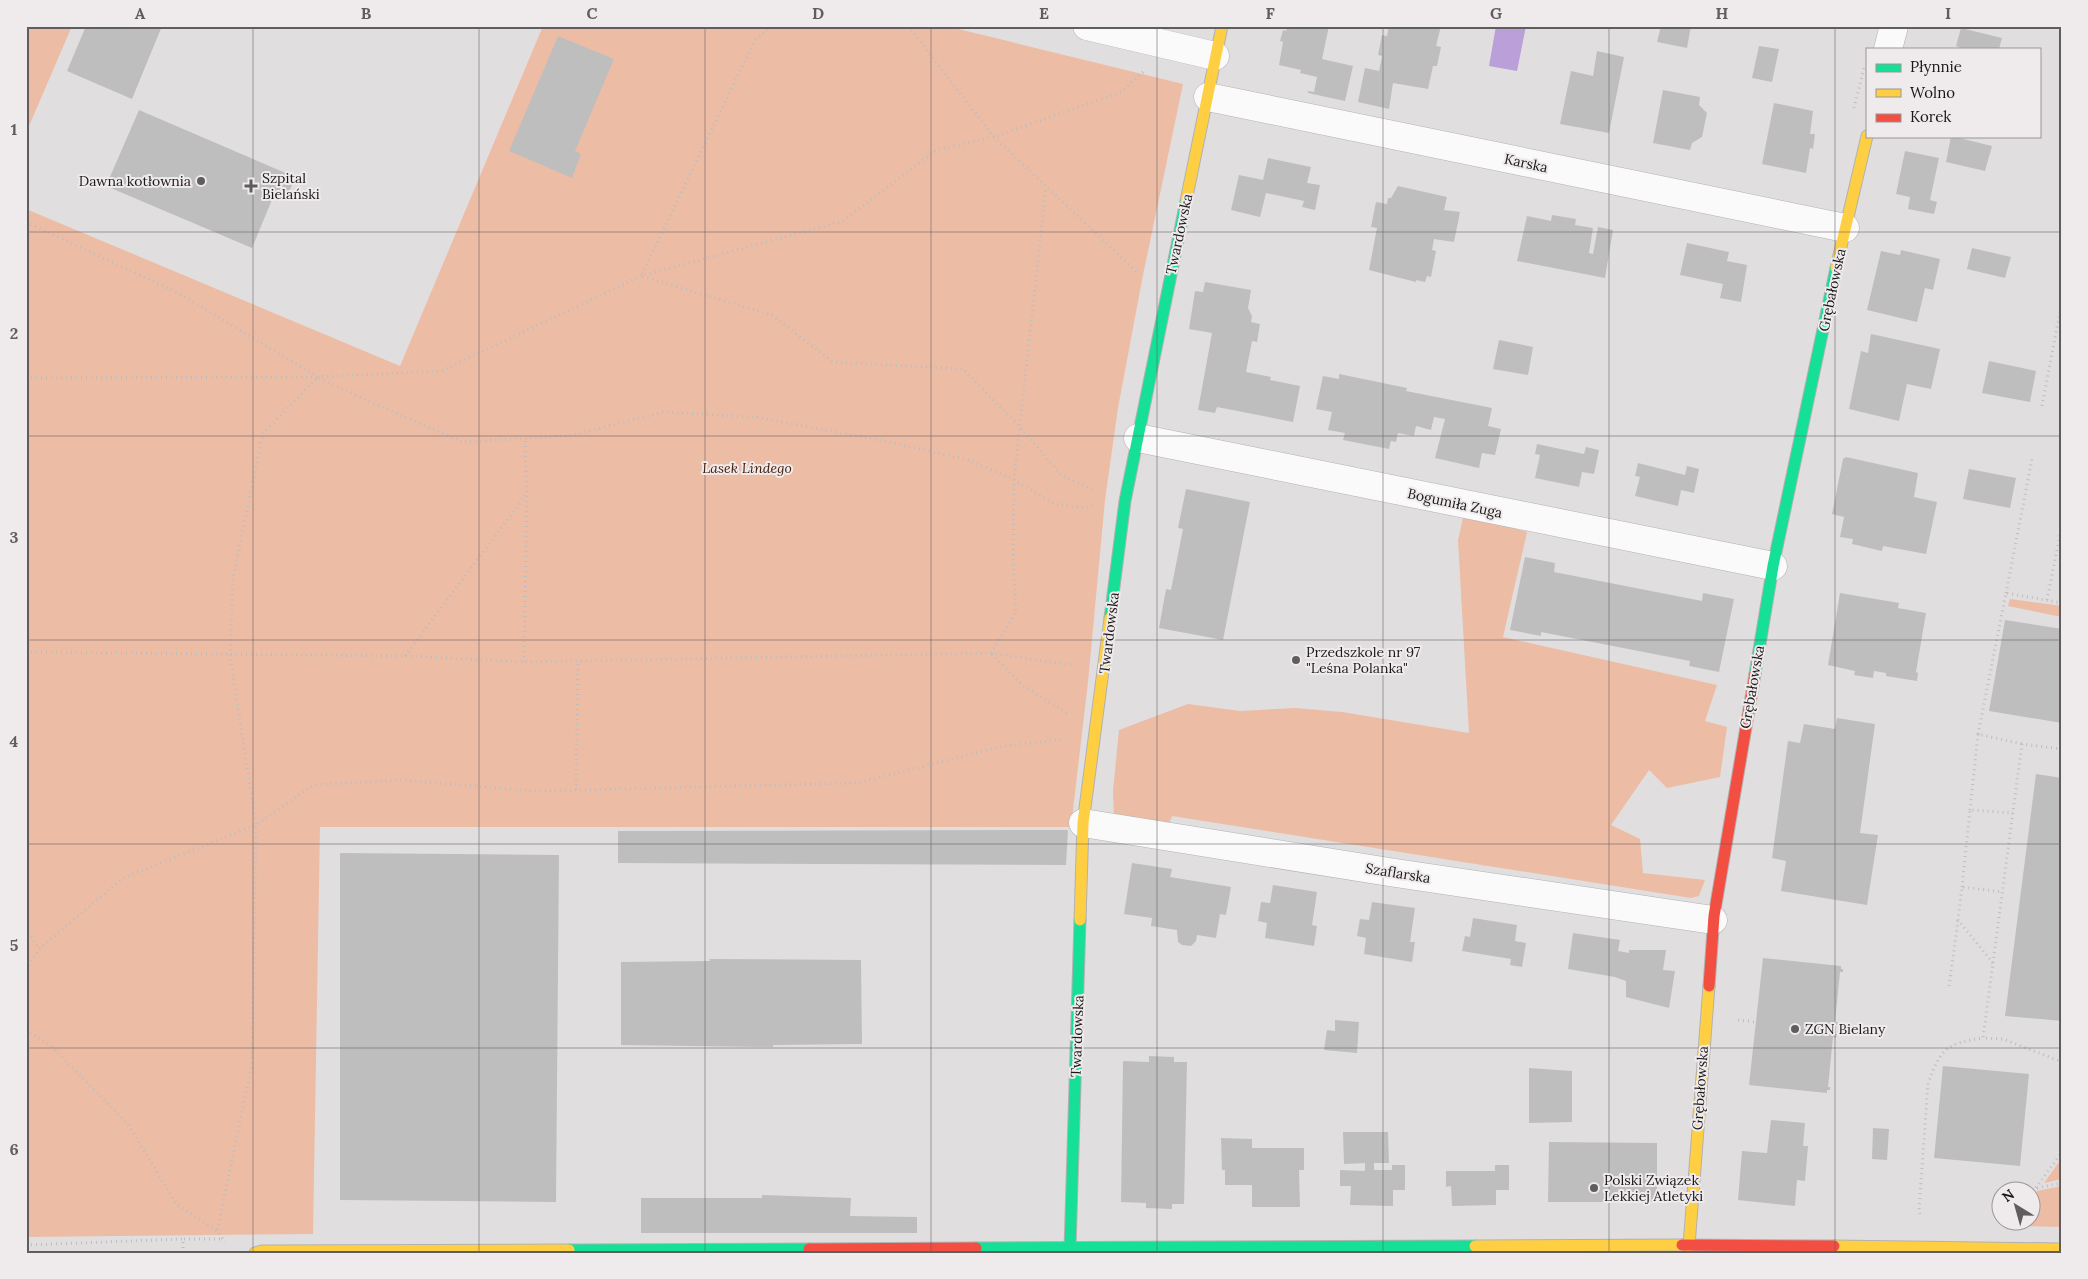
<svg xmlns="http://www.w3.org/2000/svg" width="2088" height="1279" font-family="Lora,serif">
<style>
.green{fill:#edbca5}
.water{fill:#ba9fd8}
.building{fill:#bfbebe}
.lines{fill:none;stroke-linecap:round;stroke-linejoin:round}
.street-casing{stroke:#b3b1b2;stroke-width:29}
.fast-casing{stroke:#b3b1b2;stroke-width:13}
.slow-casing{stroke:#b3b1b2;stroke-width:13}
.jam-casing{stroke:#b3b1b2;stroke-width:13}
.path{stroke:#bebdbe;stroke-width:3;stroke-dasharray:1 4;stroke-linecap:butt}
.street{stroke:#fafafa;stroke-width:28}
.fast{stroke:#16e098;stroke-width:11}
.slow{stroke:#ffcf43;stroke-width:11}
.jam{stroke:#f24e42;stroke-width:11}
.grid{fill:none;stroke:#605d5e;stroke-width:1;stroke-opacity:0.55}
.poi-dot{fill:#605d5e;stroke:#efeaeb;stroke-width:2}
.labels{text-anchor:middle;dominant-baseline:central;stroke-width:4;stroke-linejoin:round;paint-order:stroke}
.street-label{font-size:14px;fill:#1a1819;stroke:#efeaeb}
.poi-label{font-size:14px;fill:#1a1819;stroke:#efeaeb;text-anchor:start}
.park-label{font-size:14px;font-style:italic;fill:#44210e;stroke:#efeaeb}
.neatline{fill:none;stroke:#605d5e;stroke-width:2}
.grid-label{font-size:16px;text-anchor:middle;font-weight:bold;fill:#605d5e}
</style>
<rect width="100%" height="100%" fill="#e1dedf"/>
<path class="green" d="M26,26H72L26,133Z
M543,26H946L1183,84L1142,280L1118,408L1105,500L1088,682L1071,827H320L313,1234L26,1237V209L400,366Z
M1464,514L1527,532L1503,637L1717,685L1705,721L1727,727L1720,777L1667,788L1649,770L1611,825L1640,839L1643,873L1705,880L1699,896L1691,898L1172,816L1168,828L1114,822L1113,791L1119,730L1188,704L1240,711L1295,708L1342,712L1469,733L1458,540Z
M2010,599L2062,606V617L2008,606Z
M2062,1158V1179L2044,1183Z
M2062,1186V1227L2016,1226L2017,1222H2030L2031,1201L2037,1191Z"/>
<path class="water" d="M1496,26H1526L1517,71L1489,66Z"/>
<path class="building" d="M86,26H162L132,99L67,71Z
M1287,26H1329L1322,59L1353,66L1345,101L1308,93V91L1314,92L1317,77L1300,73L1301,70L1279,65L1283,42L1280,41L1283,30L1286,31Z
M1389,26H1441L1436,46L1441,47L1437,66H1433L1428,89L1393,83L1389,109L1358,102L1365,68L1379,71L1382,56L1378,55L1382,35L1387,36Z
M1661,26H1691L1687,48L1657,42Z
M1961,28L2002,38L1999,49H1964L1956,46Z
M558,36L614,59L575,151L581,154L572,178L509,151Z
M1759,46L1779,49L1772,82L1752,78Z
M1597,51L1624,57L1609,133L1560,124L1571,71L1593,76Z
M1663,90L1700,97L1699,105L1707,113L1702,137L1692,143L1690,150L1653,143Z
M1774,103L1813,111L1810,134H1815L1813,149L1810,148L1806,173L1762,164Z
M139,110L295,177L288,195L276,190L252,248L106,186Z
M1951,136L1992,146L1985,171L1946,162Z
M1905,151L1939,158L1930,200L1937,202L1934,214L1908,209L1910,197L1896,194Z
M1268,158L1311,167L1307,183L1320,185L1315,210L1302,207L1304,201L1266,193L1260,217L1231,210L1239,175L1263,180Z
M1398,186L1447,197L1444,210L1460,212L1454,242L1434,239L1432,250L1436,251L1431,277L1427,276L1425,282L1416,280V282L1369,270L1377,228L1371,227L1376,202L1387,204L1388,198H1391Z
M1552,215L1576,219L1575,225L1593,228L1589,253L1593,254L1598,227L1613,230L1605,278L1517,261L1527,216L1551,221Z
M1687,243L1729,252L1727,261L1747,265L1741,302L1720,298L1723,284L1680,275Z
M1972,248L2011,257L2005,278L1967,269Z
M1901,250L1940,259L1933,290L1925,288L1917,322L1867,310L1881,251L1900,255Z
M1205,282L1251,290L1248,308L1252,316L1251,322L1260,324L1257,342L1252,341L1246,372L1271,377L1270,380L1300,386L1293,422L1217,407L1215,413L1198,410L1212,333L1189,329L1195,291L1203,292Z
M1871,334L1940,349L1931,389L1907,384L1899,421L1849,409L1861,351L1868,353Z
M1499,340L1533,347L1528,375L1493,369Z
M1989,361L2036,371L2030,402L1982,393Z
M1339,374L1407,388L1406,391L1492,408L1488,426L1501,429L1495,455L1482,453L1479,468L1435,458L1445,419L1434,417L1431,430L1416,426L1414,436L1398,433L1396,442L1391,441L1389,449L1343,440L1345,433L1328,430L1332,412L1316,409L1323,376L1339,379Z
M1537,444L1584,454L1586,447L1599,450L1594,474L1582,472L1579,487L1535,478L1540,455L1535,454Z
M1846,457L1918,473L1914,497L1937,502L1926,554L1883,546L1882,551L1852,544L1853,539L1840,537L1844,517L1832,514L1843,459Z
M1638,463L1685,475L1687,466L1699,469L1694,493L1681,490L1678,506L1635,496L1640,477L1635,476Z
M1969,469L2016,478L2010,508L1963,499Z
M1186,489L1250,502L1223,640L1159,628L1166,589L1171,590L1183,529L1178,528Z
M1525,557L1555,563L1554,572L1702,601L1703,593L1734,599L1719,672L1689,666L1690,661L1541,632V636L1510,630Z
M1840,593L1899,603L1898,608L1926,613L1916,672L1918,673L1917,681L1886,676V673L1874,671L1873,678L1854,675L1855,671L1828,665Z
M2005,620L2062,629V723L1989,711Z
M1837,718L1875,724L1860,833L1878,835L1867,905L1781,891L1786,861L1772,858L1788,741L1800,743L1804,724L1835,729Z
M2036,774L2062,778V1021L2005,1016Z
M1068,830L1066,865L618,863V831Z
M340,853L559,855L556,1202L340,1200Z
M1132,863L1172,869L1170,877L1231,887L1226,915L1220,914L1216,938L1197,935L1196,941L1191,946L1182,945L1178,942L1177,930L1151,926L1152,918L1124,914Z
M1273,885L1317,892L1312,925L1317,926L1314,946L1265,938L1267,923L1258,921L1261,902L1270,903Z
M1372,902L1415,908L1410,942H1415L1412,962L1364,954L1366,938L1357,936L1360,919L1369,920Z
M1473,918L1517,925L1515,941L1526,943L1522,967L1510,965L1511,959L1462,951L1465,936L1470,937Z
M1573,933L1620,940L1618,951L1629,953V950H1666L1663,970L1675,971L1669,1008L1626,997V981L1615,977L1568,969Z
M1763,958L1841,966V969H1843V972H1840L1835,1022H1838V1025H1835L1834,1034H1837L1836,1038L1833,1037L1828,1087H1830V1090H1827V1093L1749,1085Z
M709,959L861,960L862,1044L773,1045V1047L621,1045V962L710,961Z
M1335,1020L1359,1022L1357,1053L1324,1050L1327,1030L1335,1031Z
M1149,1056L1174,1057V1062H1187L1184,1204H1172V1209L1146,1208V1203L1121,1202L1123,1061L1149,1062Z
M1943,1066L2029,1074L2020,1166L1934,1158Z
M1529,1068L1572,1071V1122L1529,1123Z
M1771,1120L1805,1123L1803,1146H1808L1805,1181L1797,1180L1795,1206L1738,1200L1742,1151L1767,1153Z
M1873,1128L1889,1129L1887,1160L1872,1159Z
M1343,1132H1388L1389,1163H1374V1170H1392V1165H1405V1190H1393V1206L1350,1205L1351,1186H1340V1170L1365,1171V1163L1344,1164Z
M1221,1138L1252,1139V1148H1304V1170H1299L1300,1207H1252V1185H1225V1170H1222Z
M1549,1142L1657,1143V1202H1548Z
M1495,1165H1509V1190H1496V1205L1452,1206L1451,1186L1446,1187V1171H1495Z
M762,1195L851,1198L850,1216L917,1217V1233H641V1198H762Z"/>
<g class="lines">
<defs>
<path id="street" d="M1087,26L1215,56
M1888,49L1894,26
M1208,97L1845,228
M1138,438L1773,566
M1083,823L1389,872L1713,920"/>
<path id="fast" d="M1110,618L1125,501L1186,201
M1755,674L1773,566L1836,268
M976,1248L1475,1246
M1070,1249L1080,920
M569,1250L809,1249"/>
<path id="slow" d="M1186,201L1222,26
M1836,268L1867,136
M1080,920L1083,823L1110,618
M1475,1246L1682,1245
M1689,1246L1709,986
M1834,1246L2062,1249
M255,1253L262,1251L569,1250"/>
<path id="jam" d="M1709,986L1714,916L1755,674
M1682,1245L1834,1246
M809,1249L976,1248"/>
</defs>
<use href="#street" class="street-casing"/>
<use href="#fast" class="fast-casing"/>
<use href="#slow" class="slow-casing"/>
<use href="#jam" class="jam-casing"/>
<path class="path" d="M771,26L755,40L641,276L772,315L833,362L963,369L1020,427L1061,475L1095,491
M908,26L994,137L1139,274
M1854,108L1864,68
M26,222L180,294L318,377L441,371L641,276L843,221L936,150L994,137L1121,92L1144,71
M26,378L318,377L263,433L233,578L230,656L256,825L252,1064L217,1231
M319,378L372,403L462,442L569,436L663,412L755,417L874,439L969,460L1014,480L1055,504L1083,508L1093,506
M2042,406L2062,301
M2006,593L2032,459
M2047,600L2062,525
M26,652L405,656L524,662L991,653L1072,665
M991,653L1016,612L1013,557L1014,480L1046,187
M992,654L1022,685L1067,713
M405,656L526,495
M524,662L527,494L525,439
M1978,734L2006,593L2062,603
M2062,749L2022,744L1983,1038L2003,1039L2062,1062
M576,790L578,661
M1970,810L1978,734L2022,744
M1962,887L1970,810L2013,813
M26,928L39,949
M1993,963L1958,920L1962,887L2003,892
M26,970L39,949L123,878L256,825L313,785L399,780L537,791L858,783L999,747L1063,739
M1949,986L1958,921
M1738,1020L1756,1022
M26,1030L50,1045L128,1124L177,1205L217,1231L225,1242
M2037,1188L2062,1183
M2030,1196L2062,1152
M1920,1214L1919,1210L1928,1083C1942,1047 1946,1044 1983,1038
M26,1245L183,1239
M183,1253V1239H223"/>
<use href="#street" class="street"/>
<use href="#fast" class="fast"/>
<use href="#slow" class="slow"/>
<use href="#jam" class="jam"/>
</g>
<path class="grid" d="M253,26V1253M479,26V1253M705,26V1253M931,26V1253M1157,26V1253M1383,26V1253M1609,26V1253M1835,26V1253M26,232H2062M26,436H2062M26,640H2062M26,844H2062M26,1048H2062"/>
<g class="poi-dot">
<circle cx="201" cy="181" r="5"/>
<path d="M248.5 178.5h5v5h5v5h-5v5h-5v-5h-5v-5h5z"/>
<circle cx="1296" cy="660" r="5"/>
<circle cx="1795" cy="1029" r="5"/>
<circle cx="1594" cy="1188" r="5"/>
</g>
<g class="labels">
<g class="street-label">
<text transform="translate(1526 163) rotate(12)">Karska</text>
<text transform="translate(1179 234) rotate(-78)">Twardowska</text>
<text transform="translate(1832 290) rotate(-78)">Grębałowska</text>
<text transform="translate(1455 503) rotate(12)">Bogumiła Zuga</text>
<text transform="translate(1109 633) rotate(-83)">Twardowska</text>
<text transform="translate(1752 687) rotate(-80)">Grębałowska</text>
<text transform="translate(1398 873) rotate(9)">Szaflarska</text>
<text transform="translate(1077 1036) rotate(-88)">Twardowska</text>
<text transform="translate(1700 1088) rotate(-86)">Grębałowska</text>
</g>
<g class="poi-label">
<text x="262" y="178">Szpital<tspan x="262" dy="16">Bielański</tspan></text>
<text x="191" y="181" text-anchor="end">Dawna kotłownia</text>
<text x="1306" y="652">Przedszkole nr 97<tspan x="1306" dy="16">"Leśna Polanka"</tspan></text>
<text x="1805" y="1029">ZGN Bielany</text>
<text x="1604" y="1180">Polski Związek<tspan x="1604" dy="16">Lekkiej Atletyki</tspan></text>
</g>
<g class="park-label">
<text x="747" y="468">Lasek Lindego</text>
</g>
</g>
<rect width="2088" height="1279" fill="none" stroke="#efeaeb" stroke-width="55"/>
<rect x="1866" y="48" width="175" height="90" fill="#efeaeb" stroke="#9a9697"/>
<rect x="1876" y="64" width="25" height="8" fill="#16e098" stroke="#9a9697"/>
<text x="1910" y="72" font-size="15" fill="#1a1819">Płynnie</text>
<rect x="1876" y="89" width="25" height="8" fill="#ffcf43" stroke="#9a9697"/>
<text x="1910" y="98" font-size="15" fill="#1a1819">Wolno</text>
<rect x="1876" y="114" width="25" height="8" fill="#f24e42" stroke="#9a9697"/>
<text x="1910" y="122" font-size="15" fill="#1a1819">Korek</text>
<g transform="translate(2016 1206) rotate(323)"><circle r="24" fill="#efeaeb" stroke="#9a9697"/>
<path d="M0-4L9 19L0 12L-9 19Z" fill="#605d5e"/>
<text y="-8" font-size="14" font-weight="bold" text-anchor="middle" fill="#1a1819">N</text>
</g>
<rect x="28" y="28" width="2032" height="1224" class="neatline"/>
<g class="grid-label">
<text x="140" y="19">A</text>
<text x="366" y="19">B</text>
<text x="592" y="19">C</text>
<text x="818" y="19">D</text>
<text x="1044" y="19">E</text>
<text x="1270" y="19">F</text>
<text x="1496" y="19">G</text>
<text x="1722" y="19">H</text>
<text x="1948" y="19">I</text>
<text x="14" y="135">1</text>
<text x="14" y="339">2</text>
<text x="14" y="543">3</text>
<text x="14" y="747">4</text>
<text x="14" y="951">5</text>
<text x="14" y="1155">6</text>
</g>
</svg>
